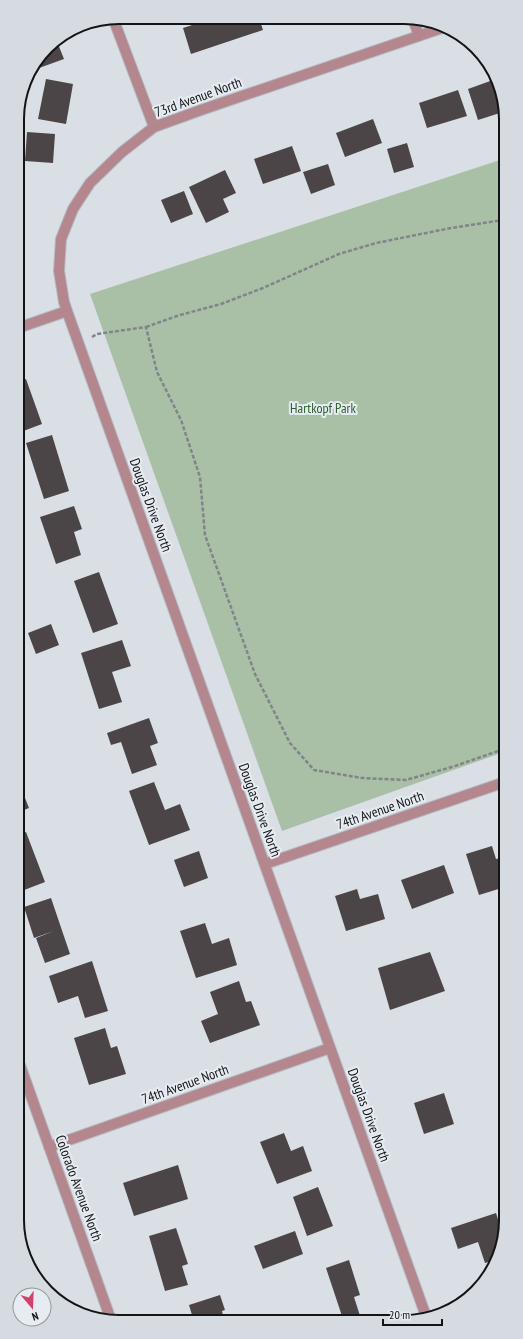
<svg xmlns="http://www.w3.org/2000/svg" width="523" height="1339" font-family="'PT Sans Narrow',sans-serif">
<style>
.green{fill:#a9c0a7}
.building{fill:#4c4547}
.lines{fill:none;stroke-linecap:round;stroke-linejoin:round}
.minor-casing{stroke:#b5bac0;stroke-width:12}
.path{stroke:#818589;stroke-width:2.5;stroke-dasharray:4 2;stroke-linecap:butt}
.minor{stroke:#b4878e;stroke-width:10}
.labels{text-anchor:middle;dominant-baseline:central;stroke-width:4;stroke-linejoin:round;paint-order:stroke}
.street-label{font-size:14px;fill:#131416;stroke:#e6ecf2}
.park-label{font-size:14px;fill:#2c5d2c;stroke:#e6ecf2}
.rim{fill:none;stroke:#131416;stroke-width:2}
</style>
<rect width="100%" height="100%" fill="#d9dfe5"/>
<path class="green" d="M503,159L504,752L282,831L90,294Z"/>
<path class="building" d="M214,18H259L263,30L191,54L183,28Z
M56,39L64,59L39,68L37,62L52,42Z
M46,79L73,84L66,124L38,119Z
M493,80L503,112L478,120L468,89Z
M458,90L467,116L427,128L419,103Z
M373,119L382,143L345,157L336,133Z
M27,132L55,134L53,163L25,161Z
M407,143L414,167L394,173L387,149Z
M292,146L301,171L263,184L254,159Z
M328,164L335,185L311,194L303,172Z
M225,170L236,193L223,199L229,212L206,223L189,187Z
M184,191L193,214L171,223L161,200Z
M26,379L42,424L18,433V382Z
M52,435L69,491L44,499L26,443Z
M74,506L82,529L74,532L81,555L56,564L40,517Z
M99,572L118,624L93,633L74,581Z
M51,624L59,645L36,654L28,633Z
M122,640L131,666L112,672L122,702L99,709L81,653Z
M149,718L158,743L150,746L157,765L132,774L121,742L111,745L107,733Z
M154,782L165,810L180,804L190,830L149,845L129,791Z
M19,783L29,808L19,812Z
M26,832L45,882L19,892V834Z
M492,846L496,859L505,857V887L479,895L466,854Z
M199,851L208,878L184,887L174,860Z
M444,865L454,893L412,909L401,880Z
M357,889L360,899L378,894L385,919L346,931L335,896Z
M51,898L70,954L45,963L36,938L54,931L34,938L24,907Z
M205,923L212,944L229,938L237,965L196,978L180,931Z
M430,952L445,991L390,1010L378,968Z
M92,961L108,1011L85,1018L78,996L58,1003L49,976Z
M239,981L246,1002L251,1001L260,1025L210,1043L201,1021L218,1014L210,992Z
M105,1028L111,1048L117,1046L126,1074L89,1085L74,1038Z
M444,1093L454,1124L424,1134L414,1103Z
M284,1133L291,1151L303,1146L312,1171L277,1184L260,1142Z
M178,1165L188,1199L134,1216L123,1183Z
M318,1187L333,1226L307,1236L293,1197Z
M496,1213L502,1232L505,1231L498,1259L485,1263L478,1242L458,1249L451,1228Z
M176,1228L188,1264L182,1266L188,1285L165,1291L149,1236Z
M295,1231L303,1254L263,1269L254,1246Z
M20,1232L25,1245L20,1246Z
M349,1260L360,1295L354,1297L361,1319H343L326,1268Z
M220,1295L225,1310L222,1311L224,1320H178L192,1315L189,1305Z"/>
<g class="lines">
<defs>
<path id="minor" d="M113,18L154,127
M413,19L419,36
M18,328L67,311
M265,864L505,782
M20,1065L111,1320
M49,1147L330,1048
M427,1319L67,311L64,302L59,271L61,239L73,209L90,183L122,152L154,127L201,110L442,28"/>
</defs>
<use href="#minor" class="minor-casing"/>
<path class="path" d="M146,327L180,315L221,304L263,288L339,254L376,243L451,228L503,220
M92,337L97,334L146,327L157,372L181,420L200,477L205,535L255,674L290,743L314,770L362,778L406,780L455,766L504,749"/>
<use href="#minor" class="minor"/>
</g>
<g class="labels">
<g class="street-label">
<text transform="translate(198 97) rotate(-20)">73rd Avenue North</text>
<text transform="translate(151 505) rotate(70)">Douglas Drive North</text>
<text transform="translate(260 810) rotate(70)">Douglas Drive North</text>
<text transform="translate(380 810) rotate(-19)">74th Avenue North</text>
<text transform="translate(185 1084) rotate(-20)">74th Avenue North</text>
<text transform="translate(369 1115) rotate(70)">Douglas Drive North</text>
<text transform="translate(79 1188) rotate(70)">Colorado Avenue North</text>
</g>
<g class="park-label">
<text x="323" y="408">Hartkopf Park</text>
</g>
</g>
<path d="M0 0H523V1339H0ZM119 24H404A95 95 0 0 1 499 119V1220A95 95 0 0 1 404 1315H119A95 95 0 0 1 24 1220V119A95 95 0 0 1 119 24Z" fill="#d5dbe0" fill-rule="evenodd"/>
<path class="rim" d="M119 24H404A95 95 0 0 1 499 119V1220A95 95 0 0 1 404 1315H119A95 95 0 0 1 24 1220V119A95 95 0 0 1 119 24Z"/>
<g transform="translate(32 1307) rotate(161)"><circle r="19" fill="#e6ecf2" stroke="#92969a"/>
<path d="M0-3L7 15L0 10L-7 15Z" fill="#d2436b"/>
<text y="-6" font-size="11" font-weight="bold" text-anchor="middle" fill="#131416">N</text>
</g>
<path d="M383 1319v6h59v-6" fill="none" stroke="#131416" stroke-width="2"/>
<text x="389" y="1319" font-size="12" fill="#131416" stroke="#e6ecf2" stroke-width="3" paint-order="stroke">20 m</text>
</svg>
